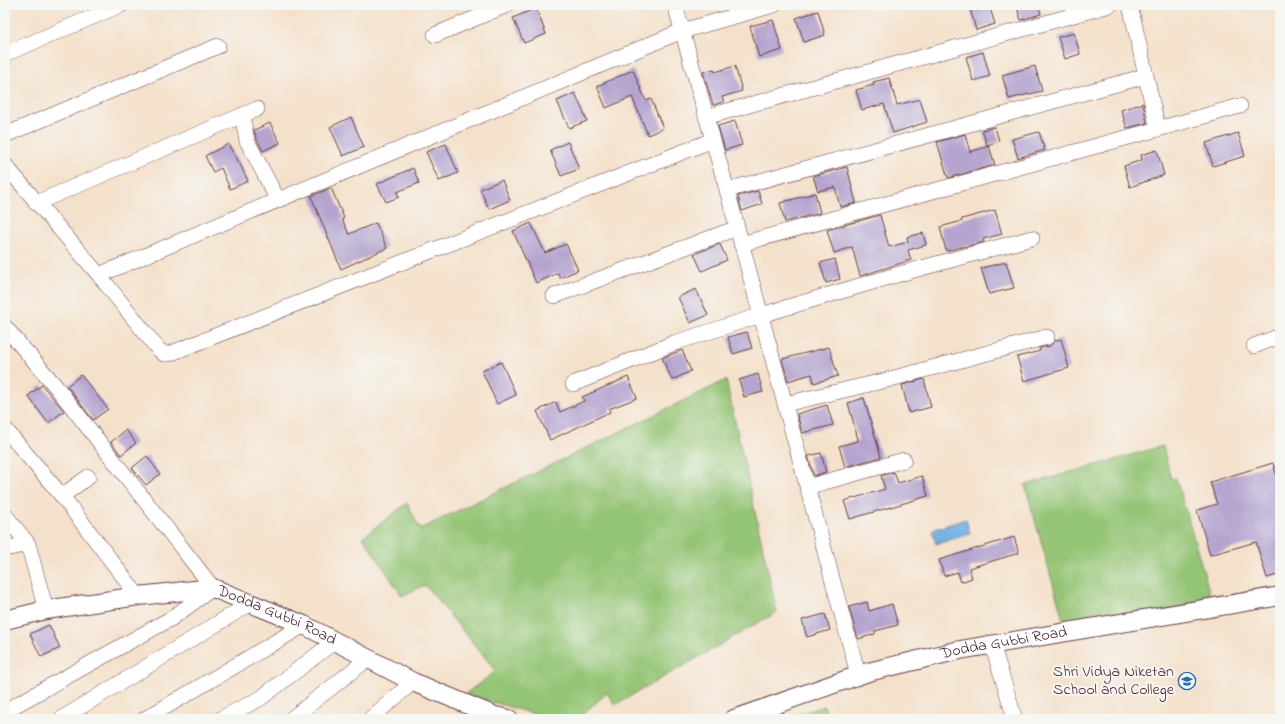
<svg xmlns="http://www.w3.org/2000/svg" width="1285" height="724" font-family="'Indie Flower',sans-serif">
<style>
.green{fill:#94c474;stroke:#6f7250}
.water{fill:#6eaee2;stroke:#5c6686}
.building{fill:#b4a4cf}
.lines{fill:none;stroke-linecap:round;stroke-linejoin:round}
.minor-casing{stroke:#643c43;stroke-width:16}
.major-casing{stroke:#643c43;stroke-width:20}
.minor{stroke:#fff;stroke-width:15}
.major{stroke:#fff;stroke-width:18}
.labels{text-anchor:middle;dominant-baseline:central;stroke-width:4;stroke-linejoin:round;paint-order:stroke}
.street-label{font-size:16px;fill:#4a1f2b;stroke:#f6f6f2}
.poi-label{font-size:16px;fill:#4a1f2b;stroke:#f6f6f2;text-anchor:end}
</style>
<rect width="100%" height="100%" fill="#f6f6f2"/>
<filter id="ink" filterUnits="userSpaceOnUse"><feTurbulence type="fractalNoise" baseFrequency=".025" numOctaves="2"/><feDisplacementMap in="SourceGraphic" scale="8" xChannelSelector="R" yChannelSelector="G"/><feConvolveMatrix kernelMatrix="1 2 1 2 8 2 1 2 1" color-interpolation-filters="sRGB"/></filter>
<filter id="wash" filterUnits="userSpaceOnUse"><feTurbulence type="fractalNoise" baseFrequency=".012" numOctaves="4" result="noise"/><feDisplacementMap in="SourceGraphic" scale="16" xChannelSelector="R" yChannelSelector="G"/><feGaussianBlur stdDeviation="0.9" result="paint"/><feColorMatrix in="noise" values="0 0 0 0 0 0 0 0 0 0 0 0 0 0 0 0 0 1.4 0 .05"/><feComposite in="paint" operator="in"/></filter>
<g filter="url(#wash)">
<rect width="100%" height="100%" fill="#f4e1cb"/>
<path class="green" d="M726,380L777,612L615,705L607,693L577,719H551L465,694L496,671L425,585L402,596L363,537L407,503L420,529Z
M1163,446L1171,479L1176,478L1213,604L1065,626L1025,485Z
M824,706L828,719H781Z"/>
<path class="water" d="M966,519L970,534L936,544L932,530Z"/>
<g id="blocks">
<path class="building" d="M969,5H989L995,24L976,30Z
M1016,5H1038L1041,14L1021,20Z
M536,8L546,34L524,43L513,18Z
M818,11L825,35L804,42L796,18Z
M773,20L782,50L759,57L750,26Z
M1074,33L1080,54L1065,59L1058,37Z
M983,52L990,76L973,81L966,57Z
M735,66L742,91L722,97L724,102L713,105L703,72L714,69L715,72Z
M1035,66L1042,91L1009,99L1002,75Z
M633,70L646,101L651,99L663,128L648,135L632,97L606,108L597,86Z
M889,78L897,105L920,99L927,122L893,133L884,104L862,110L856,90L874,85L873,82Z
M575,93L587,121L569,128L557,101Z
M1143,103L1147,123L1127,128L1121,110Z
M351,117L364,147L343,156L330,127Z
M735,121L742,145L725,150L718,126Z
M270,123L280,143L263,151L256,138L254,130Z
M995,127L999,141L987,145L982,130Z
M1039,132L1045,150L1018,158L1012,139Z
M1238,133L1245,156L1213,166L1206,143Z
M965,134L970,152L989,146L995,165L948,178L937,142Z
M568,142L579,169L561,176L550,150Z
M228,144L241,166L248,181L230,189L221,168L213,172L205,156Z
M446,144L458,173L439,181L426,152Z
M1157,150L1164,175L1130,187L1124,166L1142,160L1141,155Z
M847,167L856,203L840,207L835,187L818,191L813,176Z
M413,168L419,183L397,192L399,197L386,202L377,184Z
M502,180L510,200L489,209L480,189Z
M331,188L344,218L342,219L349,234L376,223L387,248L341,269L311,196Z
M758,191L762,204L742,211L738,196Z
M815,193L820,213L785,222L780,203Z
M995,210L1002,234L983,239L984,242L946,251L940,227L962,221V219Z
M880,215L889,247L908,242L907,237L923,233L926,245L908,250L911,260L860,276L852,247L834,253L827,230Z
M531,223L545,253L566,244L578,270L560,278L558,273L536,283L513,231Z
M720,244L727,260L702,271L694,254Z
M835,259L840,279L826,283L820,263Z
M1006,262L1014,288L989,294L981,268Z
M696,289L708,315L690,323L678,297Z
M747,332L752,348L733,354L728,337Z
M1061,339L1069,368L1024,381L1017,357L1040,351L1039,348L1050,346L1055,341Z
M829,347L838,376L814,383L812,374L788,381L782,359Z
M682,350L691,371L672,380L662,358Z
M501,362L516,395L497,404L482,371Z
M758,374L763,392L744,397L739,380Z
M81,375L108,409L93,420L67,386Z
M628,377L637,398L609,409L610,412L550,440L537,411L556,402L560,412L584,401L582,397Z
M924,379L931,407L909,413L902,385Z
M42,385L64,411L48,423L28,396Z
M864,398L881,457L845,467L839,446L858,441V439L848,403Z
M827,405L833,425L802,433L797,414Z
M126,430L136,443L121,455L111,442Z
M821,453L826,472L814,476L808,456Z
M147,456L160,474L146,485L132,468Z
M1273,463L1280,487V574L1267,578L1256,542L1210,555L1197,510L1217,504L1210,482Z
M894,472L898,483L922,476L928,496L850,519L844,501L885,489L881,476Z
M1014,537L1019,553L969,568L972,578L961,582L958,572L944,576L939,560Z
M867,602L869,611L892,604L898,625L875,631V634L858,639L849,607Z
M825,614L830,630L807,637L802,620Z
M49,625L60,648L41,657L30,634Z"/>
</g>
</g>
<g filter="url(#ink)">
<use href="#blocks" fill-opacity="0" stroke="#643c43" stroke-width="1"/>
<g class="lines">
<defs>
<path id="minor" d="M675,5L727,190L855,663L858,676
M435,35L507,5
M5,54L121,5
M242,115L247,141L278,200
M706,117L1110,5
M1158,129L1240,106
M5,135L218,46
M5,165L99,275L158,349L164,354H169L713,140
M727,190L1146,76
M36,203L257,109
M741,244L1158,129L1130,5
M99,275L682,31L774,5
M554,296L737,228
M5,327L58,389L213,588L172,618L5,711
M1254,346L1280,336
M573,384L674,343L761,315L903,273L1032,238
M785,404L883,381L1047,337
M5,429L62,496L138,596
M807,487L904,460
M62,496L88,477
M5,515L28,544L46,610
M5,549L28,544
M992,644L1015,719
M61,719L251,603
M145,719L304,625
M220,719L261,698L335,641
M291,719L369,658
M370,719L413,682"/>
<g id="major">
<path id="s1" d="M5,620L46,610L138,596L213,588L304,625L413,682L495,716L509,719"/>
<path id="s2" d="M734,719L868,672L960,650L1280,596"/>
</g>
</defs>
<use href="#minor" class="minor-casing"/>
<use href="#major" class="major-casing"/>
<use href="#minor" class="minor"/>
<use href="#major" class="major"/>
</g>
</g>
<defs>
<symbol id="university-ring" viewBox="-11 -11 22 22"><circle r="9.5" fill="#f6f6f2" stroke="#1f6fb2" stroke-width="1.5"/><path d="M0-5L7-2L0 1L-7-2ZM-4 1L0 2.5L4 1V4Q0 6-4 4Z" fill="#1f6fb2"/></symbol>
</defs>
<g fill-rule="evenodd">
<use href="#university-ring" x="1177" y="671" width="20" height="20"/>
</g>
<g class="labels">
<g class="street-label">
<text stroke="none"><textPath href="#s1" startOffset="280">Dodda Gubbi Road</textPath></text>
<text stroke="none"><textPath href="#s2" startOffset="281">Dodda Gubbi Road</textPath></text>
</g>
<g class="poi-label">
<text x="1174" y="672">Shri Vidya Niketan<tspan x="1174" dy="18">School and College</tspan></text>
</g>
</g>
<rect width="1285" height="724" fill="none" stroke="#f6f6f2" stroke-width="20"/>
</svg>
